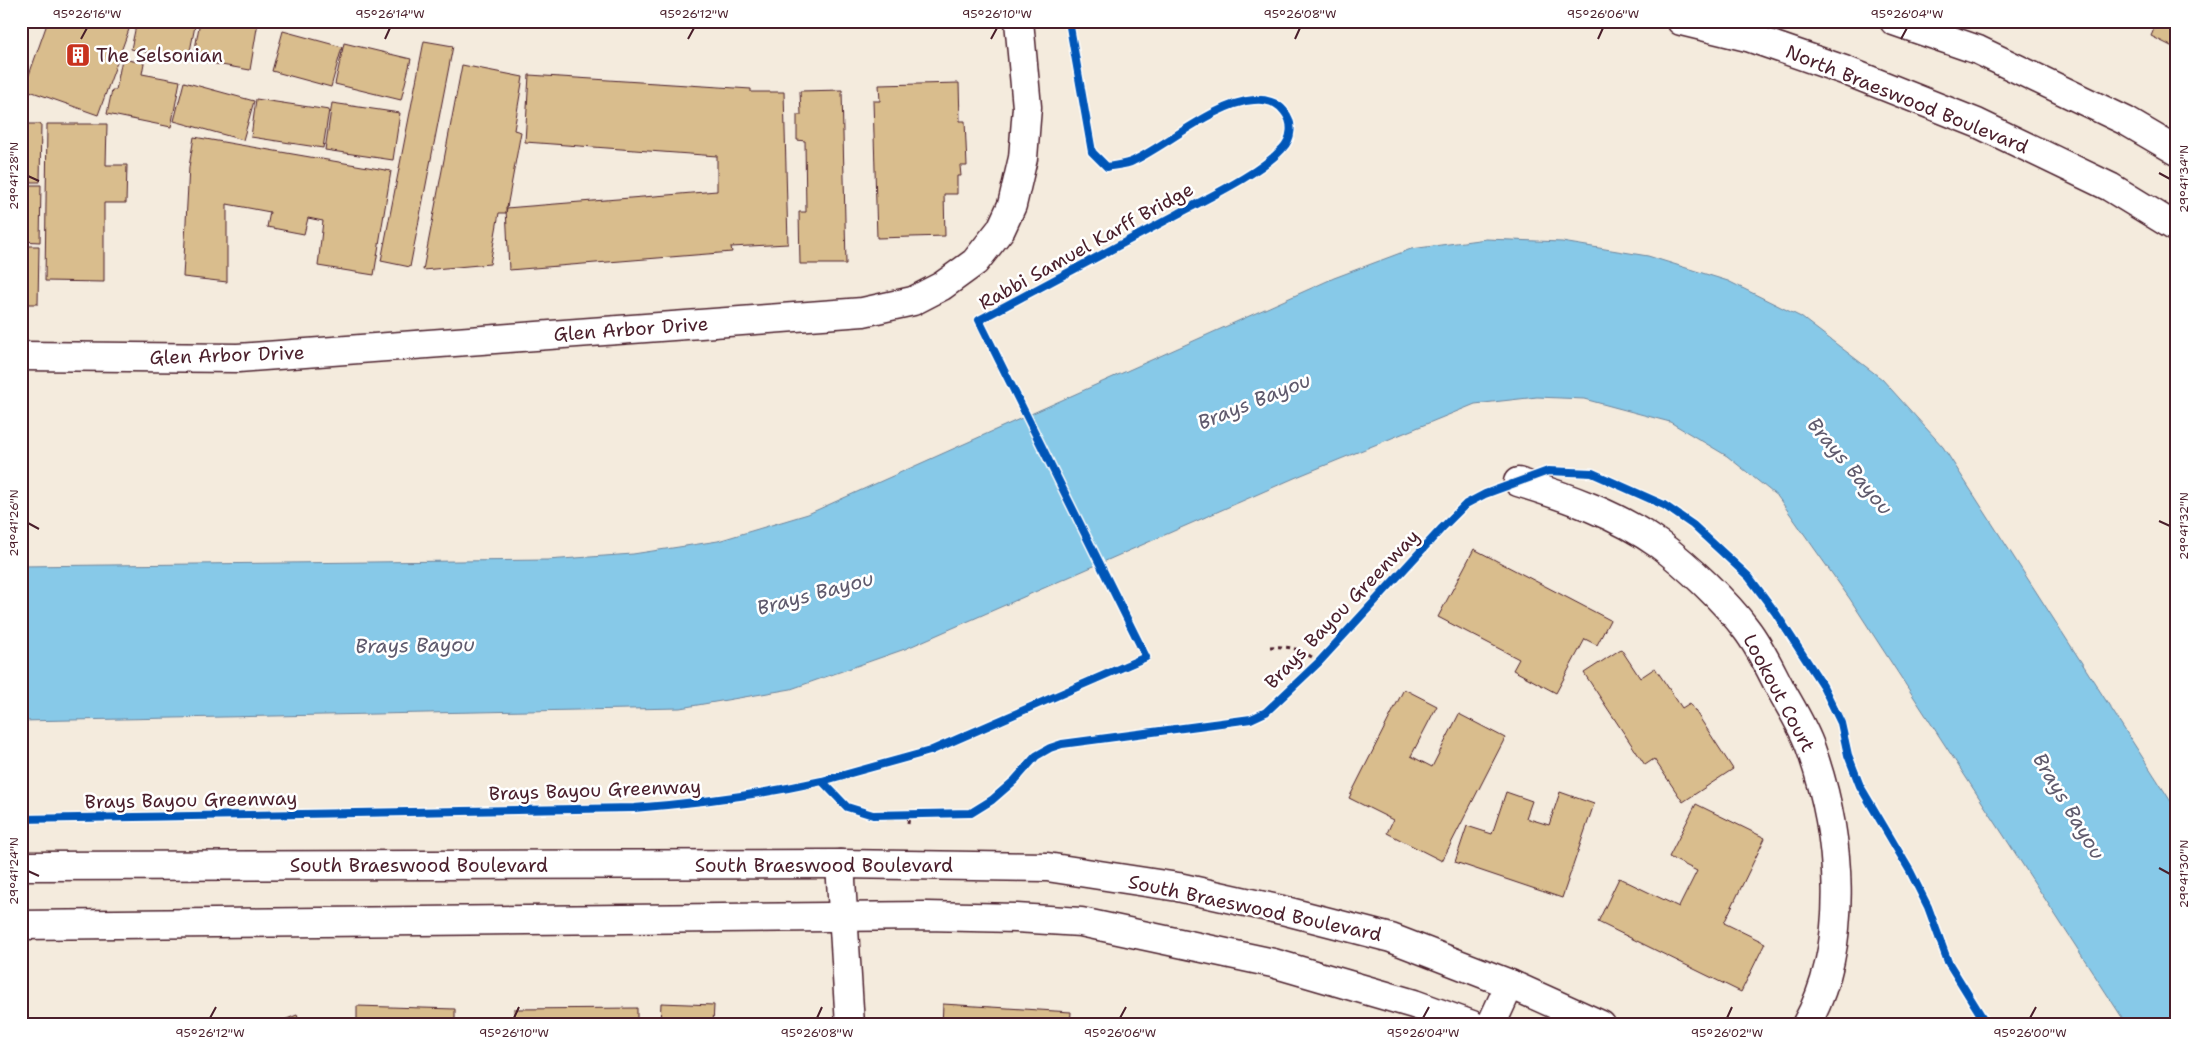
<svg xmlns="http://www.w3.org/2000/svg" width="2198" height="1046" font-family="'Shantell Sans',sans-serif">
<style>
.water{fill:#87c9e8;stroke:#6f859c}
.building{fill:#d9bd8d;stroke:#4a1f2b}
.lines{fill:none;stroke-linecap:round;stroke-linejoin:round}
.street-casing{stroke:#4a1f2b;stroke-width:31}
.secondary-casing{stroke:#4a1f2b;stroke-width:31}
.path{stroke:#4a1f2b;stroke-width:3;stroke-dasharray:4 4;stroke-linecap:butt}
.street{stroke:#fff;stroke-width:28}
.secondary{stroke:#fff;stroke-width:28}
.cycleway-casing{stroke:#fff;stroke-width:11}
.cycleway{stroke:#0057b8;stroke-width:8}
.ticks{fill:none;stroke:#4a1f2b;stroke-width:2}
.labels{text-anchor:middle;dominant-baseline:central;stroke-width:5;stroke-linejoin:round;paint-order:stroke}
.poi-label{font-size:19px;fill:#4a1f2b;stroke:#fff;text-anchor:start}
.street-label{font-size:19px;fill:#4a1f2b;stroke:#fff}
.water-label{font-size:20px;font-style:italic;fill:#5f5a6d;stroke:#fff}
.neatline{fill:none;stroke:#4a1f2b;stroke-width:2}
.ticks-label{font-size:12px;text-anchor:middle;fill:#4a1f2b}
</style>
<rect width="100%" height="100%" fill="#f4ebdd"/>
<filter id="ink" filterUnits="userSpaceOnUse"><feTurbulence type="fractalNoise" baseFrequency=".02" numOctaves="2"/><feDisplacementMap in="SourceGraphic" scale="10" xChannelSelector="R" yChannelSelector="G"/><feConvolveMatrix kernelMatrix="1 2 1 2 8 2 1 2 1" color-interpolation-filters="sRGB"/></filter>
<g filter="url(#ink)">
<path class="water" d="M1486,239L1562,242L1648,256L1728,281L1801,317L1882,379L1943,447L2177,811V1025H2127L1850,599L1778,497L1727,456L1670,422L1584,399L1537,397L1475,404L1299,476L905,649L791,689L680,708L21,721V566L547,560L633,554L718,541L808,514L1334,278L1411,249Z"/>
<path class="building" d="M48,21H132L98,115L24,89Z
M137,21H196L188,61L131,49Z
M200,21L258,22L250,70L193,60Z
M2155,21H2177V49L2151,36L2157,22Z
M283,31L342,47L331,87L272,71Z
M424,41L453,46L410,267L381,261Z
M344,43L411,59L401,100L335,84Z
M122,59L144,63L142,74L180,81L171,127L107,114L112,90H116Z
M462,65L523,77L514,130L521,132L506,213H499L490,264L423,270Z
M529,75L751,89V92H784L788,244L731,247L732,252L509,270L506,208L717,191V156L525,142Z
M184,82L254,101L243,140L174,121Z
M959,83L960,121H965L967,166H960L961,176H957V194H944L945,236L877,238L873,101H880L879,85Z
M842,90L846,264H800L799,212H806L805,141L797,140V115H801L800,91Z
M256,99L329,110L323,148L251,137Z
M332,103L400,113L393,160L325,150Z
M21,124H41L40,182H21Z
M47,124H107L106,165H127L126,203H104V282L45,281Z
M194,137L391,171L374,275L318,266L323,221L308,218L304,234L267,227L270,212L227,204V282L183,277L189,167Z
M21,185H41L40,242L21,241Z
M21,246H39L38,304H21Z
M1474,549L1610,620L1597,645L1585,639L1556,693L1513,670L1519,659L1438,617Z
M1621,649L1640,678L1655,668L1682,708L1690,703L1733,769L1683,802L1654,759L1645,765L1584,673Z
M1404,689L1437,706L1411,756L1432,767L1459,714L1505,738L1442,861L1387,833L1393,820L1349,798Z
M1506,792L1532,801L1526,818L1549,825L1560,792L1594,804L1562,898L1455,862L1467,826L1492,834Z
M1696,804L1765,838L1724,923L1765,943L1741,992L1598,922L1619,878L1679,907L1697,871L1669,857Z
M661,1003L714,1005L713,1024L721,1025H660Z
M943,1004L1071,1012L1070,1025H942Z
M357,1006L455,1009V1025H357Z
M637,1008V1025H514V1009Z
M297,1015L301,1025H271Z
M1104,1018L1133,1025H1102Z"/>
<g class="lines">
<defs>
<path id="street" d="M21,356L238,358L863,312L913,301L942,286L975,262L1001,229L1012,205L1023,158L1027,107L1019,21
M1518,482C1567,497 1618,515 1660,545C1687,565 1726,602 1746,629C1760,647 1770,669 1780,688C1791,708 1804,728 1811,749C1841,833 1851,945 1806,1025
M840,864L850,1025
M1491,1025L1510,984"/>
<path id="secondary" d="M1681,21L1751,38L1844,70L1977,123L2110,187L2177,228
M1894,21L1978,50L2126,121L2177,151
M21,866L840,864L1047,867L1178,887L1282,910L1391,938L1510,984L1601,1025
M21,925L926,916L1016,918L1081,922L1273,963L1414,1004L1472,1025"/>
</defs>
<use href="#street" class="street-casing"/>
<use href="#secondary" class="secondary-casing"/>
<path class="path" d="M1270,647C1292,646 1301,649 1319,662
M908,824L909,815"/>
<use href="#street" class="street"/>
<use href="#secondary" class="secondary"/>
<defs>
<path id="cycleway" d="M822,781L930,751L1146,657L979,320C1045,285 1110,250 1176,215C1207,198 1259,174 1282,149C1292,139 1294,123 1284,111C1277,102 1265,99 1254,100C1216,102 1167,145 1133,161C1126,165 1115,165 1107,167L1092,152L1069,21
M21,819L634,808C697,803 759,795 822,781L847,807L873,815L971,813L992,800L1015,780L1036,756L1050,748L1062,744L1251,719L1266,712L1319,662L1442,528L1466,504L1485,494L1548,471L1592,473L1664,505L1693,525L1749,577L1775,612L1823,686L1841,723L1848,755L1860,786L1910,871L1928,907L1948,962L1987,1025"/>
</defs>
<use href="#cycleway" class="cycleway-casing"/>
<use href="#cycleway" class="cycleway"/>
</g>
</g>
<path class="ticks" d="M81,39L87,28M385,39L390,28M688,39L694,28M991,39L997,28M1295,39L1300,28M1598,39L1603,28M1901,39L1907,28M2159,173L2170,179M28,176L39,181M2159,521L2170,526M28,523L39,529M2159,868L2170,874M28,871L39,876M210,1018L216,1007M514,1018L519,1007M817,1018L822,1007M1120,1018L1126,1007M1423,1018L1429,1007M1727,1018L1732,1007M2030,1018L2036,1007"/>
<defs>
<symbol id="building-square" viewBox="-11 -11 22 22"><rect x="-9" y="-9" width="18" height="18" rx="4" fill="#c8321e" stroke="#fff"/><path d="M-4-6H4V6H1V3H-1V6H-4ZM-2.5-4.3h1.7v1.8h-1.7ZM.8-4.3h1.7v1.8H.8ZM-2.5-1h1.7V.8h-1.7ZM.8-1h1.7V.8H.8Z" fill="#fff"/></symbol>
</defs>
<g fill-rule="evenodd">
<use href="#building-square" x="64" y="41" width="28" height="28"/>
</g>
<g class="labels">
<g class="poi-label">
<text x="96" y="55">The Selsonian</text>
</g>
<g class="street-label">
<text transform="translate(1907 99) rotate(22)">North Braeswood Boulevard</text>
<text transform="translate(1086 246) rotate(-29)">Rabbi Samuel Karff Bridge</text>
<text transform="translate(631 329) rotate(-4)">Glen Arbor Drive</text>
<text transform="translate(227 355) rotate(-2)">Glen Arbor Drive</text>
<text transform="translate(1342 609) rotate(-46)">Brays Bayou Greenway</text>
<text transform="translate(1779 693) rotate(62)">Lookout Court</text>
<text transform="translate(595 790) rotate(-2)">Brays Bayou Greenway</text>
<text transform="translate(191 800) rotate(-1)">Brays Bayou Greenway</text>
<text x="419" y="865">South Braeswood Boulevard</text>
<text x="824" y="865">South Braeswood Boulevard</text>
<text transform="translate(1255 908) rotate(12)">South Braeswood Boulevard</text>
</g>
<g class="water-label">
<text transform="translate(1254 401) rotate(-22)">Brays Bayou</text>
<text transform="translate(1850 466) rotate(50)">Brays Bayou</text>
<text transform="translate(815 593) rotate(-15)">Brays Bayou</text>
<text transform="translate(415 645) rotate(-1)">Brays Bayou</text>
<text transform="translate(2069 806) rotate(59)">Brays Bayou</text>
</g>
</g>
<rect width="2198" height="1046" fill="none" stroke="#fff" stroke-width="55"/>
<rect x="28" y="28" width="2142" height="990" class="neatline"/>
<g class="ticks-label">
<text x="87" y="18">95°26'16"W</text>
<text x="390" y="18">95°26'14"W</text>
<text x="694" y="18">95°26'12"W</text>
<text x="997" y="18">95°26'10"W</text>
<text x="1300" y="18">95°26'08"W</text>
<text x="1603" y="18">95°26'06"W</text>
<text x="1907" y="18">95°26'04"W</text>
<text transform="translate(14 176) rotate(-90)" y="4">29°41'28"N</text>
<text transform="translate(2184 179) rotate(-90)" y="4">29°41'34"N</text>
<text transform="translate(14 523) rotate(-90)" y="4">29°41'26"N</text>
<text transform="translate(2184 526) rotate(-90)" y="4">29°41'32"N</text>
<text transform="translate(14 871) rotate(-90)" y="4">29°41'24"N</text>
<text transform="translate(2184 874) rotate(-90)" y="4">29°41'30"N</text>
<text x="210" y="1037">95°26'12"W</text>
<text x="514" y="1037">95°26'10"W</text>
<text x="817" y="1037">95°26'08"W</text>
<text x="1120" y="1037">95°26'06"W</text>
<text x="1423" y="1037">95°26'04"W</text>
<text x="1727" y="1037">95°26'02"W</text>
<text x="2030" y="1037">95°26'00"W</text>
</g>
</svg>
